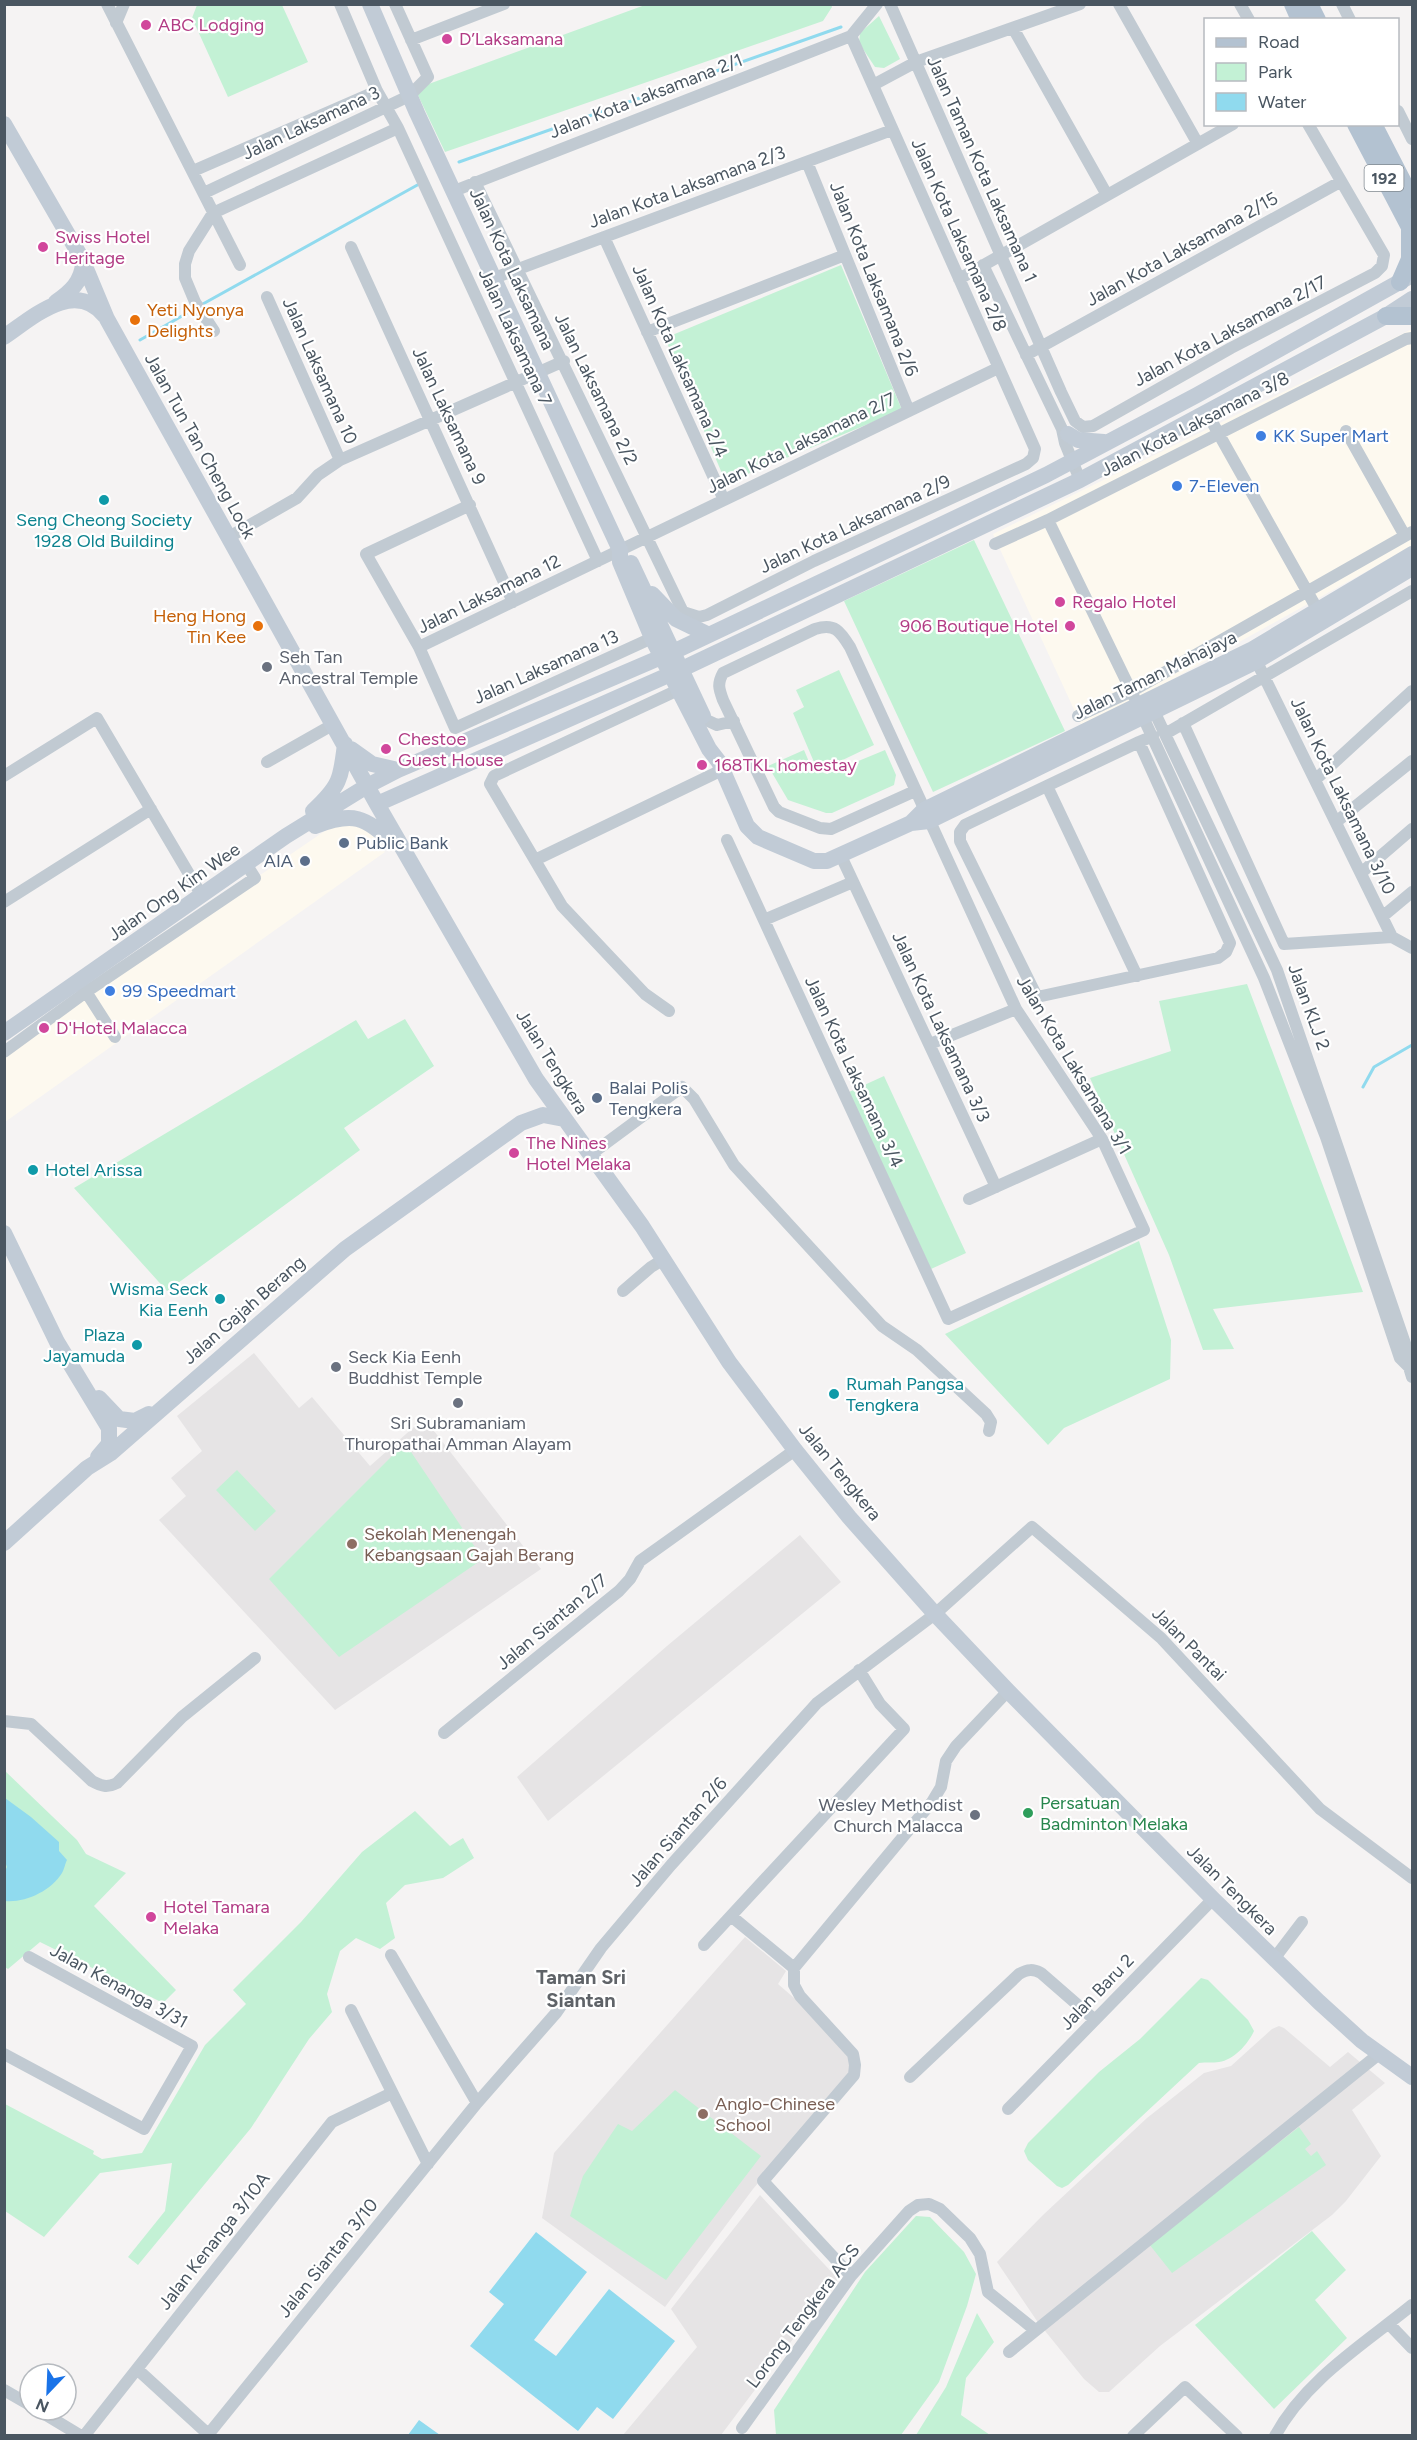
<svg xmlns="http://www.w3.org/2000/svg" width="1417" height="2440" font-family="Figtree,sans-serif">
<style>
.commercial{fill:#fdf9ef}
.education{fill:#e6e4e5}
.green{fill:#c3f1d5}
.water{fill:#90daee}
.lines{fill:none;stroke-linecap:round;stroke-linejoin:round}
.stream{stroke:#90daee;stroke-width:3}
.street{stroke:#c1cad2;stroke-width:12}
.secondary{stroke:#c1cbd6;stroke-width:16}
.primary{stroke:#b3c2d1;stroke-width:18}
.hotel-dot{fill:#d1479c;stroke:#fff;stroke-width:2}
.food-dot{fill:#e8710a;stroke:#fff;stroke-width:2}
.shop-dot{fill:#3f7fe0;stroke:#fff;stroke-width:2}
.culture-dot{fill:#0f9aa8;stroke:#fff;stroke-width:2}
.worship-dot{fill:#6b7280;stroke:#fff;stroke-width:2}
.service-dot{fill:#5c6f8a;stroke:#fff;stroke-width:2}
.education-dot{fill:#8d6e63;stroke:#fff;stroke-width:2}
.leisure-dot{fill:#2e9e5b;stroke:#fff;stroke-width:2}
.labels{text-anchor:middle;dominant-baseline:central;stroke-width:4.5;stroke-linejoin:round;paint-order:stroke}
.shield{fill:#fff;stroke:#808990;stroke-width:1.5}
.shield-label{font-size:16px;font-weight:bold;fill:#4a5661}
.hotel-label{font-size:18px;fill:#b23c85;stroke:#fff;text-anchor:start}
.street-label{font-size:18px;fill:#4a5661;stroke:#fff}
.food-label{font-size:18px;fill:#c56008;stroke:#fff;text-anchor:start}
.shop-label{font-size:18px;fill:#366cbe;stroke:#fff;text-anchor:start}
.culture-label{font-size:18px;fill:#0d838f;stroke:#fff;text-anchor:start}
.worship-label{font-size:18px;fill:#5b616d;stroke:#fff;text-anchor:start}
.service-label{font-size:18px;fill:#4e5e75;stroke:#fff;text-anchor:start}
.education-label{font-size:18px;fill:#785e54;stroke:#fff;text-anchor:start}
.leisure-label{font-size:18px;fill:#27864d;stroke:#fff;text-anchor:start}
.neighbourhood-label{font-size:20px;font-weight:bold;fill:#5f6368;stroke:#fff}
</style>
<rect width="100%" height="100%" fill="#f5f3f3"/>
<path class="commercial" d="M1412,329V546L1083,729L993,534Z
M338,822L366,826L385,852L5,1122V1049Z"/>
<path class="education" d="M254,1353L299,1408L312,1397L370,1466L424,1418L541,1569L335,1710L159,1520L186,1496L171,1478L202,1451L177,1416Z
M800,1535L841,1582L548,1821L517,1777L667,1646Z
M745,1937L786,1971L778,1984L853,2049L850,2075L753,2189L665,2307L542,2218L554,2153Z
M1279,2026L1284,2028L1330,2067L1348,2052L1385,2083L1352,2110L1381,2156L1346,2201L1332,2215L1160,2346L1109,2392H1099L1084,2379L1037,2321L997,2262L1043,2215L1147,2118L1204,2073L1231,2066L1272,2029Z
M760,2195L838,2279L721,2435H623L697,2347L671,2309Z"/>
<path class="green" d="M831,4L832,7L823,21L445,152L415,89L645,5Z
M197,5H282L308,62L228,97L192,18Z
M879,16L900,59L884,68L875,67L859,43L860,33Z
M841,265L902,410L726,483L665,338Z
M974,540L1065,731L933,792L844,601Z
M839,670L874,745L828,767L814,762L793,713L804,707L796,690Z
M804,750L812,769L827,774L885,750L896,775L894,785L832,813H826L788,800L768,766Z
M1247,984L1363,1292L1213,1309L1234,1349L1203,1350L1169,1255L1090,1078L1171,1051L1159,1001Z
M405,1019L434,1066L344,1128L360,1150L167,1291L74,1188L356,1020L368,1039Z
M884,1076L966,1253L931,1269L849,1092Z
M1139,1241L1171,1340L1170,1379L1064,1428L1048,1445L945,1334Z
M407,1446L483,1559L339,1657L269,1579L395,1453Z
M237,1470L276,1511L255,1531L216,1490Z
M4,1770L77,1840L86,1854L126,1873L94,1906L176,1990L163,2003L40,1942L8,1969L5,1967Z
M415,1811L450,1846L463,1838L474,1858L443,1878L405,1885L386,1903L395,1938L380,1949L356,1938L340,1951L327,1994L332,2012L309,2039L251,2128L138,2265L128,2257L165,2211L172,2163L100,2173L44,2237L5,2211V2104L94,2151L93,2154L102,2159L142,2153L205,2045L246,2004L233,1990L301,1922L362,1852Z
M1201,1978L1208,1980L1248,2020L1254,2031C1248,2044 1234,2060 1219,2062C1213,2063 1206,2062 1199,2063L1068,2185L1062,2188L1057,2186L1028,2160L1024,2151L1028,2143L1099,2072L1140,2039Z
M675,2090L761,2156L666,2280L570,2216L583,2176L618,2124L632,2131Z
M1299,2127L1311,2144L1305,2149L1311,2156L1317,2151L1326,2165L1172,2273L1149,2244Z
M916,2216L930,2217L964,2252L976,2274L967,2306L939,2382L901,2435H776L774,2410L865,2272Z
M1312,2231L1346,2270L1315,2300L1347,2338L1274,2409L1195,2325Z
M977,2313L994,2342L966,2378L961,2415L990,2435H916L946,2387Z"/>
<path class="water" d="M5,1798L31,1817L59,1842V1851L67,1860C65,1864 64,1870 62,1873C51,1891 25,1903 5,1901V1871L7,1867L4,1859Z
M536,2232L587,2272L534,2340L556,2356L609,2289L675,2341L613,2419L597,2407L578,2431L470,2346L504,2304L489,2292Z
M419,2420L440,2435H408Z"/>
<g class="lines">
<path class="stream" d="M459,162L841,27
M201,305L421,183
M140,340L196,308
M1363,1087L1374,1067L1412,1045"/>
<path class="street" d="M107,4L240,265
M340,4L377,91L398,128L598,561
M890,4L1061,392L1075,421L1083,427L1093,426L1231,348L1375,273L1382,266L1384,255L1308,124
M1119,4L1198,144
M1240,4L1249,20
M1342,4L1350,20
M116,23L124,4
M1013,28L1107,195
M411,40L504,4
M873,85L916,62L1080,4
M1398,111L1412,139
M807,162L909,411
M193,171L377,91
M475,182L683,612L699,617L707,615L814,561L1026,464L1033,458L1035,449L851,36
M454,191L851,36L877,4
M204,193L409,96L428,77L395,4
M604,237L724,500
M351,247L513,602
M983,265L1062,429L1065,443L1080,480
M494,278L892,130
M959,279L1233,124
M267,297L340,460
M214,331L195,302L185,278V264L189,251L213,213L398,128
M647,332L845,255
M1026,355L1340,182
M1207,413L1321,616
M1346,431L1405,536
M470,505L366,554L419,647L455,728L652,638
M1048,520L1134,697
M229,537L297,498L318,475L340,460L564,361
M995,544L1048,520L1406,339L1412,338
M419,647L998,368
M1253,654L1392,937L1412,948
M1145,709L1143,717L1264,978L1326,1137L1400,1358L1409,1367
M1147,709L1154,711L1277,970L1410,1358L1409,1367L1412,1377
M1078,716L1132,691L1412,532
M704,719L717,725L734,721
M1183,723L1284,944L1392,937
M1165,734L1412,591
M1139,742L1230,943L1226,952L1218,958L1037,997L960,841V832L965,825L1139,742L1153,736
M267,762L334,724
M4,776L97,718L202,896
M1315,780L1412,691
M1047,786L1137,976
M1336,822L1412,761
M727,840L948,1319L1144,1230L1102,1139L1016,1009L850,647C840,631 835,623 815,629L723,673C717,684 719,689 723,700L774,807L779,812L820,828L831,829L915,791
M841,856L996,1187
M535,860L722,770
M1361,873L1412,829
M4,902L151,809
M1382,917L1412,892
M764,920L853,882
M83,987L115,1037
M669,1011L645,994L562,906L490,784L494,776L678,690
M930,1044L1016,1009
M4,1052L86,992L255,878L246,864
M590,1155L682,1087L694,1099L734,1165L882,1326L917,1350L986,1414L991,1422L989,1431
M969,1199L1102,1139
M623,1291L651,1267L664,1259
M4,1721L31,1724L92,1781C101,1786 107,1788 117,1783L182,1717L255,1658
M444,1733L619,1591L630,1579L640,1561L795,1450
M731,1916L794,1968
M704,1945L904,1729L880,1704L859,1670
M391,1955L477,2103
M1274,1959L1302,1922
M351,2010L428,2164
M4,2054L144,2129L192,2046L29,1957
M910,2077L1019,1974C1028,1969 1033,1969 1041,1973L1095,2020
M1008,2109L1213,1899
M851,2276L763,2181L854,2075L855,2065L853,2054L800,1996L794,1985V1968L932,1802L941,1787L946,1761L956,1746L1008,1691
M1389,2324L1412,2348
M1009,2352L1379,2054
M137,2369L208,2434
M4,2390L30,2405
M38,2410L81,2436
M742,2428L851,2276L909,2211L918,2205L929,2204L940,2209L970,2238L980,2254L988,2292L1035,2330
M84,2436L332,2122L392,2093
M207,2436L477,2103L556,2013L601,1948L671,1865L817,1703L935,1614L1032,1527L1161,1638L1320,1809L1412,1878
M1133,2436L1185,2387L1237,2436
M1275,2436C1305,2380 1364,2344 1412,2305"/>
<path class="secondary" d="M370,4L417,113L620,550V562L652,638L709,749L719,762L747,826L758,837L814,861H827L911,823L929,821L1257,661L1412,568
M4,124L82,259L107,319L377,804L536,1079L642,1226L729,1362L795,1450L849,1517L935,1614L1008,1691L1213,1899L1319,2002L1362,2041L1412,2077
M56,302C70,292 82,282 83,263
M4,337C32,318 75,278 105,316
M1068,434L1078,440L1104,442
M631,563L703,716
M652,594L676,619L709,635
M351,749L372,764L398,770
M377,804L682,669L1080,480L1386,316L1412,299
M313,811C340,786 341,779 345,744
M911,823L924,810L1251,650L1412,554
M315,826C355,811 363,817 394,843
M4,1033L286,836L367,786L398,770L673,652L1046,475L1197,395L1412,275
M4,1233L57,1342L109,1428V1444L98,1457
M99,1398L119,1419L135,1421L149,1414
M4,1543L87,1468L111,1453L142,1426L345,1249L521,1123L543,1115L564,1119"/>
<path class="primary" d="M1293,4L1300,20
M1309,4L1317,20
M1356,124L1412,231
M1373,124L1412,200
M1400,282L1410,259V227
M1386,316H1412"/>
</g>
<g class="hotel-dot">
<circle cx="146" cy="25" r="6"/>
<circle cx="447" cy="39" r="6"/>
<circle cx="43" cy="247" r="6"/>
<circle cx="1060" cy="602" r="6"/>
<circle cx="1070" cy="626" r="6"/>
<circle cx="386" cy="749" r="6"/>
<circle cx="702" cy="765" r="6"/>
<circle cx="44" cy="1028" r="6"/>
<circle cx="514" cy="1153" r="6"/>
<circle cx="151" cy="1917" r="6"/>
</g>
<g class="food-dot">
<circle cx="135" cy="320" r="6"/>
<circle cx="258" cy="626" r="6"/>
</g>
<g class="shop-dot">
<circle cx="1261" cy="436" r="6"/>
<circle cx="1177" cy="486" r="6"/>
<circle cx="110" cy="991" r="6"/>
</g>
<g class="culture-dot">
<circle cx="104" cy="500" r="6"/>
<circle cx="33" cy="1170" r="6"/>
<circle cx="220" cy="1299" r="6"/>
<circle cx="137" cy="1345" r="6"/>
<circle cx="834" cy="1394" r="6"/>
</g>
<g class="worship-dot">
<circle cx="267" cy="667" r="6"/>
<circle cx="336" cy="1367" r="6"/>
<circle cx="458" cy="1403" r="6"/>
<circle cx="975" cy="1815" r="6"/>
</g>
<g class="service-dot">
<circle cx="344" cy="843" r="6"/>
<circle cx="305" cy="861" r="6"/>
<circle cx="597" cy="1098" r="6"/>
</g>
<g class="education-dot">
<circle cx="352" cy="1544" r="6"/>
<circle cx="703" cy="2114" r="6"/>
</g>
<circle class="leisure-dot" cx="1028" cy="1813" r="6"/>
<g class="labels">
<rect class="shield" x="1364.5" y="165" width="39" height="26" rx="4.5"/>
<g class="shield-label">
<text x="1384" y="178">192</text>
</g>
<g class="hotel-label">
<text x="158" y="25">ABC Lodging</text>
<text x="459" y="39">D’Laksamana</text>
<text x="55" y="237">Swiss Hotel<tspan x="55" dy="21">Heritage</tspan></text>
<text x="1072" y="602">Regalo Hotel</text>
<text x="1058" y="626" text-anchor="end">906 Boutique Hotel</text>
<text x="398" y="739">Chestoe<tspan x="398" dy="21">Guest House</tspan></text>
<text x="714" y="765">168TKL homestay</text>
<text x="56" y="1028">D'Hotel Malacca</text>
<text x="526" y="1143">The Nines<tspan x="526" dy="21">Hotel Melaka</tspan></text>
<text x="163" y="1907">Hotel Tamara<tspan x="163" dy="21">Melaka</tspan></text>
</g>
<g class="street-label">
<text transform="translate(646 96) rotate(-21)">Jalan Kota Laksamana 2/1</text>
<text transform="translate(311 123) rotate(-25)">Jalan Laksamana 3</text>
<text transform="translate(982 169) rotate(66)">Jalan Taman Kota Laksamana 1</text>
<text transform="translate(687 187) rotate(-20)">Jalan Kota Laksamana 2/3</text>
<text transform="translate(959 235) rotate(66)">Jalan Kota Laksamana 2/8</text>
<text transform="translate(1182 249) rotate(-29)">Jalan Kota Laksamana 2/15</text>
<text transform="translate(512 269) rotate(65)">Jalan Kota Laksamana</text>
<text transform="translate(874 279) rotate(68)">Jalan Kota Laksamana 2/6</text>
<text transform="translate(1230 331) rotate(-28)">Jalan Kota Laksamana 2/17</text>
<text transform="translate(515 337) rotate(65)">Jalan Laksamana 7</text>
<text transform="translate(680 361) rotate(66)">Jalan Kota Laksamana 2/4</text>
<text transform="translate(320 371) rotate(66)">Jalan Laksamana 10</text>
<text transform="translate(596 389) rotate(64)">Jalan Laksamana 2/2</text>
<text transform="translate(449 416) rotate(65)">Jalan Laksamana 9</text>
<text transform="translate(1195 424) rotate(-27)">Jalan Kota Laksamana 3/8</text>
<text transform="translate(801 443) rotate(-26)">Jalan Kota Laksamana 2/7</text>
<text transform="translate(200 446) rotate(61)">Jalan Tun Tan Cheng Lock</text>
<text transform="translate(855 524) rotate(-25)">Jalan Kota Laksamana 2/9</text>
<text transform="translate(489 594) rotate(-26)">Jalan Laksamana 12</text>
<text transform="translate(546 667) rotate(-24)">Jalan Laksamana 13</text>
<text transform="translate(1155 675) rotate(-26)">Jalan Taman Mahajaya</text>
<text transform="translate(1343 796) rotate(64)">Jalan Kota Laksamana 3/10</text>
<text transform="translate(174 892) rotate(-35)">Jalan Ong Kim Wee</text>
<text transform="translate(1309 1007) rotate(70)">Jalan KLJ 2</text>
<text transform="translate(941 1027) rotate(65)">Jalan Kota Laksamana 3/3</text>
<text transform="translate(552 1062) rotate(58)">Jalan Tengkera</text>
<text transform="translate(1074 1065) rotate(59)">Jalan Kota Laksamana 3/1</text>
<text transform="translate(854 1072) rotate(65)">Jalan Kota Laksamana 3/4</text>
<text transform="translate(244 1310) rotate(-41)">Jalan Gajah Berang</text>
<text transform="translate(840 1472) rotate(51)">Jalan Tengkera</text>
<text transform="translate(552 1622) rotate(-40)">Jalan Siantan 2/7</text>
<text transform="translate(1189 1644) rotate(45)">Jalan Pantai</text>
<text transform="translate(678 1832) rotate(-49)">Jalan Siantan 2/6</text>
<text transform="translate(1232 1890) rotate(45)">Jalan Tengkera</text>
<text transform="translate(119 1986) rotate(29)">Jalan Kenanga 3/31</text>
<text transform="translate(1097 1992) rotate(-46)">Jalan Baru 2</text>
<text transform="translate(214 2241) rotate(-52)">Jalan Kenanga 3/10A</text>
<text transform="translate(328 2258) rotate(-51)">Jalan Siantan 3/10</text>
<text transform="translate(803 2316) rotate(-53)">Lorong Tengkera ACS</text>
</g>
<g class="food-label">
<text x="147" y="310">Yeti Nyonya<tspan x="147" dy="21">Delights</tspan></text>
<text x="246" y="616" text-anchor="end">Heng Hong<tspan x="246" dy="21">Tin Kee</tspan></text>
</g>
<g class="shop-label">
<text x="1273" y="436">KK Super Mart</text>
<text x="1189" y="486">7-Eleven</text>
<text x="122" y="991">99 Speedmart</text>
</g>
<g class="culture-label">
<text x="104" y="520" text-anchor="middle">Seng Cheong Society<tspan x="104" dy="21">1928 Old Building</tspan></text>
<text x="45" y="1170">Hotel Arissa</text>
<text x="208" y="1289" text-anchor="end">Wisma Seck<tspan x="208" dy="21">Kia Eenh</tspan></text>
<text x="125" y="1335" text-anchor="end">Plaza<tspan x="125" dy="21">Jayamuda</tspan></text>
<text x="846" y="1384">Rumah Pangsa<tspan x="846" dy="21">Tengkera</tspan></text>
</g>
<g class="worship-label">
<text x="279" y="657">Seh Tan<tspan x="279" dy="21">Ancestral Temple</tspan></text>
<text x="348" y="1357">Seck Kia Eenh<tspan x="348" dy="21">Buddhist Temple</tspan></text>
<text x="458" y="1423" text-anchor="middle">Sri Subramaniam<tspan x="458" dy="21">Thuropathai Amman Alayam</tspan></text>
<text x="963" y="1805" text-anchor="end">Wesley Methodist<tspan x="963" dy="21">Church Malacca</tspan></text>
</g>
<g class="service-label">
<text x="356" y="843">Public Bank</text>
<text x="293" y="861" text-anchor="end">AIA</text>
<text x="609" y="1088">Balai Polis<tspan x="609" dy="21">Tengkera</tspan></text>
</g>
<g class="education-label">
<text x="364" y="1534">Sekolah Menengah<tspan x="364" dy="21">Kebangsaan Gajah Berang</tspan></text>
<text x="715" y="2104">Anglo-Chinese<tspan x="715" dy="21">School</tspan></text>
</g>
<g class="leisure-label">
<text x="1040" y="1803">Persatuan<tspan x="1040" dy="21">Badminton Melaka</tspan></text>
</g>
<g class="neighbourhood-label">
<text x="581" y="1977">Taman Sri<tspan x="581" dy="23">Siantan</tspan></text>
</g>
</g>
<rect width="1417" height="2440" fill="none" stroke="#4a5661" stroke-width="12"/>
<rect x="1204" y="18" width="195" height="108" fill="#ffffff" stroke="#b7bbc0" stroke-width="1.5"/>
<rect x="1216" y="38" width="30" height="9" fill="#b3c2d1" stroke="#b7bbc0" stroke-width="1.5"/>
<text x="1258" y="48" font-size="18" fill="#4a5661">Road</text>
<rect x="1216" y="63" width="30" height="18" fill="#c3f1d5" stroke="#b7bbc0" stroke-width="1.5"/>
<text x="1258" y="78" font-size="18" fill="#4a5661">Park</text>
<rect x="1216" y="93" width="30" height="18" fill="#90daee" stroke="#b7bbc0" stroke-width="1.5"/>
<text x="1258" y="108" font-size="18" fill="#4a5661">Water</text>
<g transform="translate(48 2392) rotate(203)"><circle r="28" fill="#ffffff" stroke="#b7bbc0" stroke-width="1.5"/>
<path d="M0-4.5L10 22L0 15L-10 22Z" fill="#1a73e8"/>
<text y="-9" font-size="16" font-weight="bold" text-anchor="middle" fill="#4a5661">N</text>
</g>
</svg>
